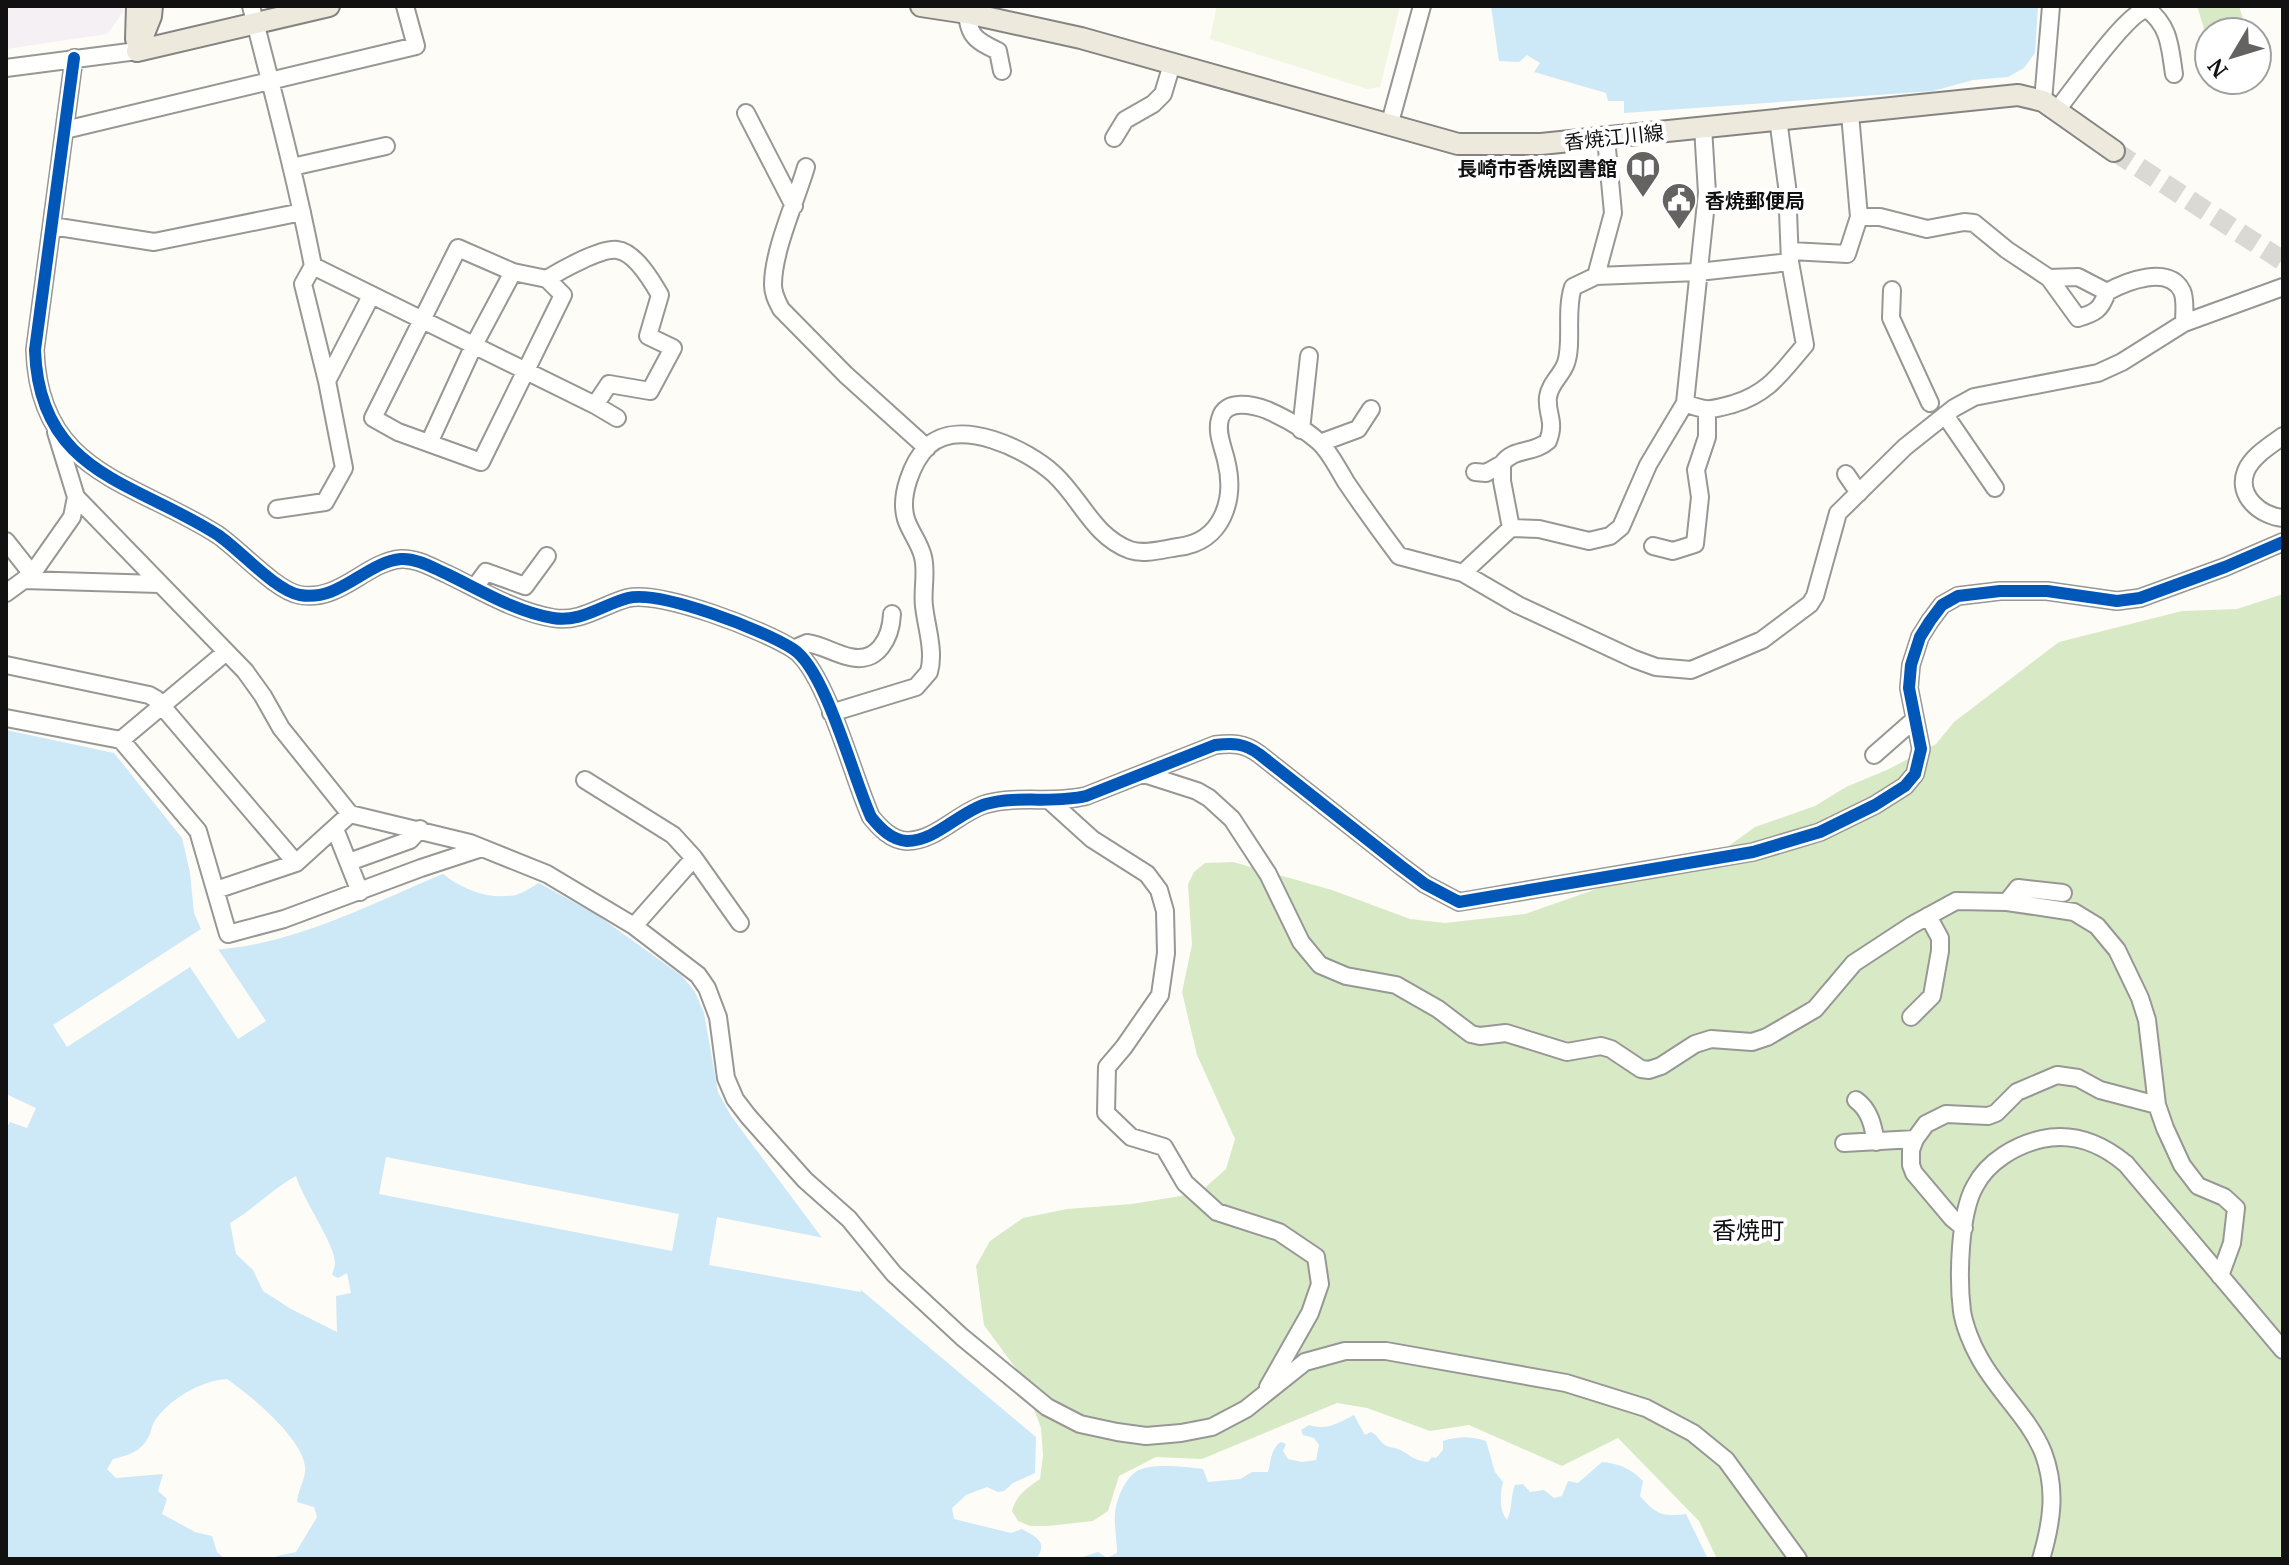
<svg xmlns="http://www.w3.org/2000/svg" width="2289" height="1565" font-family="'PT Serif','Noto Sans JP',serif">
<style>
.industrial{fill:#f5f0f3}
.forest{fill:#d8eac5}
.pitch{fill:#f0f6e1}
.water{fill:#cde8f7;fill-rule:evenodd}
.pier{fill:#fdfcf7}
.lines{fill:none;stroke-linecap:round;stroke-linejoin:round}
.major-tunnel{stroke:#dad9d4;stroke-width:20;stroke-dasharray:20 10;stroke-linecap:butt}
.minor-casing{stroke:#979795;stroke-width:20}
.major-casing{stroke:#858482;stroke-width:24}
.minor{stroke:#fffffe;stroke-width:16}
.major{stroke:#ede9dc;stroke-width:20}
.cycleway-casing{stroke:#fff;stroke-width:17}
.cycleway{stroke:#0057b8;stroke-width:12}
.labels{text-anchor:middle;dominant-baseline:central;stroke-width:8;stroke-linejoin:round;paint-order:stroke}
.street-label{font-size:20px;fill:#111;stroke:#fff}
.poi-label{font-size:20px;font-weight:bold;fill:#111;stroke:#fff;text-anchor:end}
.quarter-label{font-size:24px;fill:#111;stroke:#fff}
</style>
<rect width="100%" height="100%" fill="#fdfcf7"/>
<path class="industrial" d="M6,6H124L123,12L107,34L6,49Z"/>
<path class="forest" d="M2197,6H2239L2247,32H2209V45Z
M2283,594V1559H1717L1699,1521L1618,1438L1562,1466L1469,1425L1430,1431L1367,1408L1337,1403L1202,1459L1156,1457L1119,1476L1108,1511L1093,1521L1048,1526H1030L1018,1521L1012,1511C1016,1495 1027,1488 1040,1479L1043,1455L1041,1428L1022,1377L984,1325L976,1266L990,1241L1023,1218L1067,1209L1132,1204L1199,1193L1226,1169L1235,1139L1197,1055L1182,992L1192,945L1188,884L1194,872L1205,863L1233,862L1332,890L1410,919L1445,923L1525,914L1605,886L1675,873L1719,853L1755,827L1815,806L1846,787L1889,769L1936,744L1954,722L2059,642L2182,611L2237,609Z"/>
<path class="pitch" d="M1217,6H1400L1380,87L1367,89L1210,39Z"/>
<path class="water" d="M1491,6H2038L2035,53L2024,68L2008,77L1973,80L1933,91L1624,113V101H1608L1606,93L1534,72L1540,63L1527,55L1519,62L1499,61Z
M6,730L114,753L182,838L190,873L194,913L210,950C292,946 368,905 443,874C463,890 489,900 516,895C523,893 532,887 539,883L597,915L682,976L695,992L704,1013L718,1092L731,1116L861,1290L1036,1437L1035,1473L1013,1483L1004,1491L998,1492L987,1487L966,1495L952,1508L954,1519L1011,1533L1022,1529C1036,1537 1049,1542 1036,1559H275L277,1556L296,1552L317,1517L314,1507L297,1502C298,1491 304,1482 305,1472C309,1443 249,1394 227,1379C202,1380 165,1401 153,1424C151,1428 151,1433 149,1436C141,1452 129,1455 113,1459L107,1469L116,1478L163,1474L158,1491L167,1499L162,1514L195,1532L212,1536L217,1552L225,1559H6V1129L10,1122L27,1128L36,1108L6,1094ZM296,1176C303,1200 335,1244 335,1263C335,1267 333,1271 332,1275L338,1278L347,1273L351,1293L336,1296L337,1332L291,1309L263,1291L253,1270L236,1254L230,1223C254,1209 272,1189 296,1176Z
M1354,1415L1365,1435L1371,1432C1378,1435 1379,1441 1385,1445C1389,1448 1394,1447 1398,1449C1412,1455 1409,1459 1428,1462L1432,1457L1436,1458L1443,1450V1441C1459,1436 1470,1436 1486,1441L1495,1472L1503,1482C1500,1494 1499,1510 1507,1520C1513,1508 1510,1497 1515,1485L1523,1484L1530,1492L1544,1490L1554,1498L1562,1496L1568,1481L1578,1483L1602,1462C1620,1464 1630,1468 1643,1481L1640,1496C1656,1514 1661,1517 1686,1514L1708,1559H1076L1098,1552L1107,1558L1117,1553C1117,1540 1114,1527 1115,1514C1116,1500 1125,1477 1139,1470C1154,1463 1187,1467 1203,1469L1208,1482L1240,1479L1252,1472H1268C1271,1461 1271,1448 1281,1442L1286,1444L1283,1451L1288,1459L1302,1462L1316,1460L1319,1445L1314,1438L1303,1435L1301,1430L1309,1425C1327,1431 1338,1423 1354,1415Z"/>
<path class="pier" d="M204,927L212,946H222L218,949L266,1021L238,1039L190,967L67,1047L53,1025Z
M386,1157L679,1214L672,1251L379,1194Z
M717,1217L829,1239L859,1280L861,1292L709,1265Z"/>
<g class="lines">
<path class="major-tunnel" d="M2114,151L2283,261"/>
<defs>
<path id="minor" d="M251,6C273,93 296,178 313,266L303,284L327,381L344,468L325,502L277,509
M966,6C969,35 972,39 998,51L1002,71
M74,58L35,350C39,474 134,481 218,535C240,550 276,591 300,595C340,602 366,562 401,559C417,558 433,568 447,574C480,590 516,612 553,618C580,623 602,605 628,598C660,590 764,630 793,649C826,670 853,778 871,817C880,828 891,840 907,841C936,841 959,812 986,804C1020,795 1053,804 1086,796L1215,745C1233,743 1244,743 1259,754L1401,866L1425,884L1459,902L1753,852L1820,832L1875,805L1905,786L1915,774L1921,749L1909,688L1911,665L1920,637L1930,621L1942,605L1958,596L2000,591H2047L2117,601L2140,598L2225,567L2283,542
M6,68L137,51
M2043,101L2051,6
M2057,110C2073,90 2127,12 2147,9C2170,26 2170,48 2174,74
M746,113L794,206
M1850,114L1859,217H1880L1927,229L1964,222L1974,223L2007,250L2049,278L2078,277L2107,292C2125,282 2169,264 2182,291C2186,300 2184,313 2184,323
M1389,126L1422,6
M65,130L416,46L405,6
M1114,138L1125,120L1153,104L1163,94L1172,64
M1606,138L1613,213L1596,276L1698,272L1790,262
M292,167L386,146
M806,167C796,201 773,250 773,285C773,294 777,301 781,309L846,375L927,448
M52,226L154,242L302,212
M458,248L513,272L547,279L563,295L481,462L398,432L373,418Z
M1791,251L1847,254L1859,217
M313,266L595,405L609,384L650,391L673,348L648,336L660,295C652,281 635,252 617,250C601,248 561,270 547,279
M2049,278L2078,318C2095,313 2101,310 2107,292
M1892,290L1891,318L1930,403
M327,381L371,296
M1685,403C1707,412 1711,410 1733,404C1769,393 1781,373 1805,345L1790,262L1787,186L1778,119
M595,405L617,418
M1945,415L1995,488
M1301,430L1309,356
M2283,436C2271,445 2252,456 2246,471C2236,496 2261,516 2283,518
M429,443L474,345L513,272
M1320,443L1358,429L1371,409
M1475,472L1486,473L1502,464
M1846,474L1859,493
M76,497L245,671L263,696L281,728L350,814L470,843L547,874L634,926L698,975L707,988L718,1017L726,1078L735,1099L748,1116L805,1180L849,1219L894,1274L962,1337L1047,1407L1080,1424L1117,1432L1146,1436L1181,1433L1212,1427L1246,1409L1305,1362L1345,1351H1386L1566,1383L1646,1408L1693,1433L1726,1460L1798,1559
M1511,528L1502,481V464C1514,447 1534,454 1548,441C1556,421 1546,414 1548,397C1550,383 1562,375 1566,363C1573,343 1565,311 1573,287L1596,276
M6,541L32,574
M1653,546L1673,551L1695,544L1700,497L1696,470L1707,437V412
M1463,573L1511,528L1539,529L1589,541L1610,536L1621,527L1648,465L1685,403L1707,193L1703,127
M24,580L159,584
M475,587L486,572L525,586L547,556
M6,593L32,574L72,517L76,497L56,432
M793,649L807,643C822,645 835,654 850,657C878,664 891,637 892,614
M6,665L149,695L156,699L296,863
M831,713L916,687L929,672C935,651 926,626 924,606C922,590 927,573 923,557C920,543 910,532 906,519C899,496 912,462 928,446C960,417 1027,449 1054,474C1082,500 1093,536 1130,550C1144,555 1164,549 1178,547C1223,542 1236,499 1226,460C1223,447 1216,432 1220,419C1225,398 1254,405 1267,410C1285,418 1305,429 1319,442C1330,452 1338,469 1346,482C1363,507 1381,532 1399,556L1463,573L1518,605L1634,659L1656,667L1691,670L1762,640L1810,604L1815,596L1838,513L1905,447L1954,408L1974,397L2098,373L2122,362L2184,323L2283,287
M6,718L121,740L198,831L228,934L284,919L421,868L482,848
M121,740L226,652
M1874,755L1915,719
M1144,774L1197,791L1209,798L1232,819L1268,874L1301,942L1320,965L1346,976L1396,985L1438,1009L1471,1034L1480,1036L1506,1033L1567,1052L1601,1046L1611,1049L1641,1069L1649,1070L1661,1066L1695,1044L1711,1039L1752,1042L1767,1037L1815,1009L1854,963L1912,925L1956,901L2007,902L2074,912L2097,926L2117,950L2140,998L2147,1020L2157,1105L2165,1128L2182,1165L2198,1186L2224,1197L2236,1208L2232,1243L2220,1276
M585,780L673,835L694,858L634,926
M1050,801L1092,839L1147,874L1159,890L1165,911L1166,953L1160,995L1124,1047L1107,1067L1106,1113L1131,1137L1164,1147L1185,1183L1217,1212L1279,1232L1316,1257L1320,1284L1310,1313L1268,1387
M335,829L360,892
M694,858L740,923
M349,862L410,840L420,829
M216,890L296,863L350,814
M2007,902L2018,888L2063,893
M1911,1017L1932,996L1940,951V938L1928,916
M1856,1100C1870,1110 1873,1126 1876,1142
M1844,1143L1915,1139
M1964,1228L1952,1218L1914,1173L1911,1165V1150L1915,1139L1926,1124L1946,1114L1988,1116L1996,1113L2017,1092L2057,1075L2078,1078L2100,1090L2157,1105
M2041,1559C2052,1522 2057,1489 2043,1452C2028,1416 1997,1391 1979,1357C1972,1345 1964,1325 1962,1311C1958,1280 1959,1214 1975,1186C1988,1161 2016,1145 2042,1139C2075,1132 2102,1144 2126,1164L2283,1350"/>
<path id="major" d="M921,6L967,13L1081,38L1458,144H1541L2018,95L2043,101L2114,151
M136,39L137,6
M137,51L329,6
M137,51L151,16L152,6"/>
</defs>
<use href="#minor" class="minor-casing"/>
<use href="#major" class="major-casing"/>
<use href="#minor" class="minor"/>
<use href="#major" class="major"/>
<defs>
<path id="cycleway" d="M74,58L35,350C39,474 134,481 218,535C240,550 276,591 300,595C340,602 366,562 401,559C417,558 433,568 447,574C480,590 516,612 553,618C580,623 602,605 628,598C660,590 764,630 793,649C826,670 853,778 871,817C880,828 891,840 907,841C936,841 959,812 986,804C1020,795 1053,804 1086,796L1215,745C1233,743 1244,743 1259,754L1401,866L1425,884L1459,902L1753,852L1820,832L1875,805L1905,786L1915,774L1921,749L1909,688L1911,665L1920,637L1930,621L1942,605L1958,596L2000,591H2047L2117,601L2140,598L2225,567L2283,542"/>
</defs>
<use href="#cycleway" class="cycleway-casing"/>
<use href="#cycleway" class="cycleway"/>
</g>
<defs>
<symbol id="library-pin" viewBox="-11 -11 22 30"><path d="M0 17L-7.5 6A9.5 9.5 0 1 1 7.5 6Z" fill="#646362" stroke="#fff"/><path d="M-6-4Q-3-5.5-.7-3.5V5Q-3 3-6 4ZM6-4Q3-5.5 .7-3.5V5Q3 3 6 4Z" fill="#fff"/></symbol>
<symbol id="civic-pin" viewBox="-11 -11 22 30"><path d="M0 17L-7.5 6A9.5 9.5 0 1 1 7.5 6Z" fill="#646362" stroke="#fff"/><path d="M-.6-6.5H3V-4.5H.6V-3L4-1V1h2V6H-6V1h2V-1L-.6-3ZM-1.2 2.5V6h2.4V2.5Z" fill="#fff"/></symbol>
</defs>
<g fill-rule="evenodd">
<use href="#library-pin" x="1623" y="148" width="40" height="54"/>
<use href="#civic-pin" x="1659" y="180" width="40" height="54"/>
</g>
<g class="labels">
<g class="street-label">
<text transform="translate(1614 137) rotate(-6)">香焼江川線</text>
</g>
<g class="poi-label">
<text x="1617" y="168">長崎市香焼図書館</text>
<text x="1705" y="200" text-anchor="start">香焼郵便局</text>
</g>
<g class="quarter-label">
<text x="1748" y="1230">香焼町</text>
</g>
</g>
<rect width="2289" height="1565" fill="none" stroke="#111111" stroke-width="16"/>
<g transform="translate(2233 56) rotate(232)"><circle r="38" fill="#ffffff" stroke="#a0a0a0" stroke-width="2"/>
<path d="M0-6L14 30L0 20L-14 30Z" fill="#646362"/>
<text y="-12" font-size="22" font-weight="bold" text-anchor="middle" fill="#111111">N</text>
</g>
</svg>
